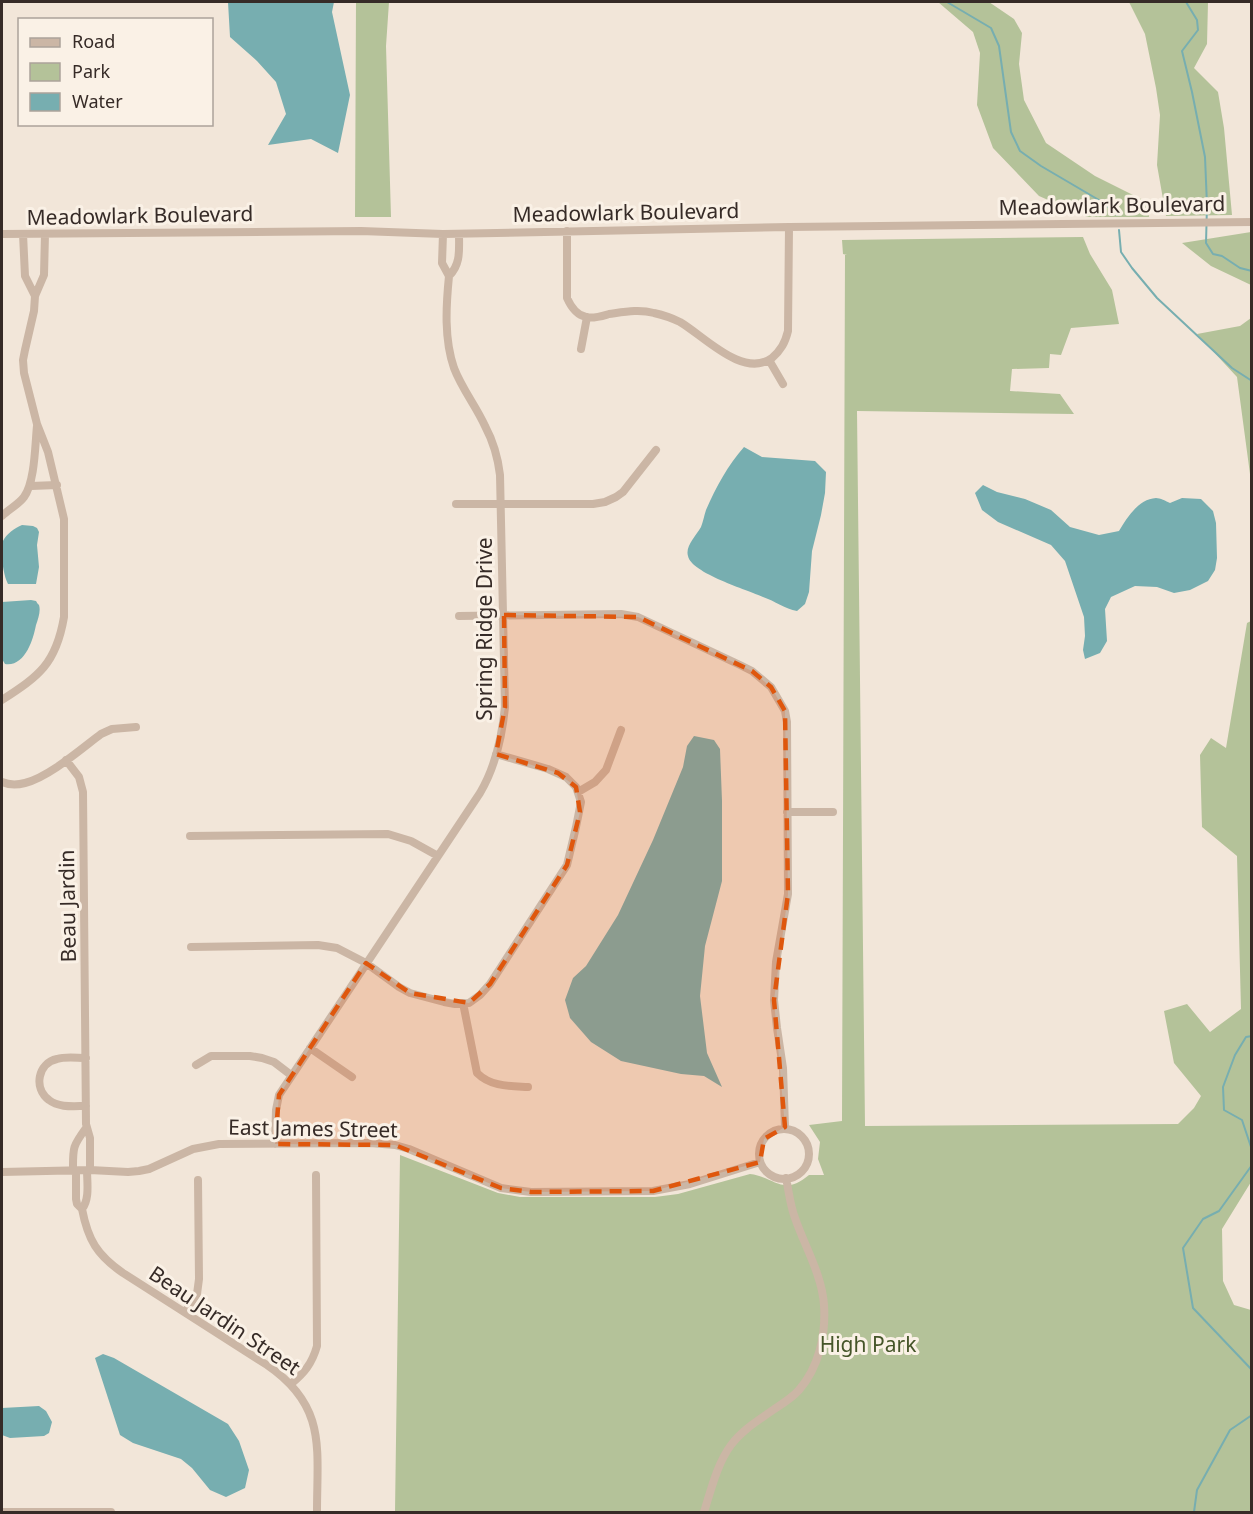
<svg xmlns="http://www.w3.org/2000/svg" width="1253" height="1514" font-family="'Noto Sans',sans-serif">
<style>
.green{fill:#b4c299}
.water{fill:#77aeb0}
.lines{fill:none;stroke-linecap:round;stroke-linejoin:round}
.stream{stroke:#77aeb0;stroke-width:2}
.minor{stroke:#cbb6a5;stroke-width:8}
.marked{fill:#df570d;fill-opacity:0.2;stroke:#df570d;stroke-width:4.5;stroke-dasharray:12 8;stroke-linejoin:round}
.labels{text-anchor:middle;dominant-baseline:central;stroke-width:6;stroke-linejoin:round;paint-order:stroke}
.street-label{font-size:21px;fill:#362b27;stroke:#faf1e6}
.park-label{font-size:21px;fill:#455529;stroke:#faf1e6}
</style>
<rect width="100%" height="100%" fill="#f2e6d9"/>
<path class="green" d="M356,2H389L386,46L391,217H355Z
M938,2H989L1014,19L1022,33L1019,64L1024,100L1046,143L1095,176L1147,202L1149,217H1087L1039,196L993,148L977,105L980,53L973,32Z
M1129,2H1208L1207,44L1194,68L1218,92L1224,128L1232,215L1166,216L1157,165L1160,115L1156,88L1145,34Z
M1251,232V285L1211,266L1182,243Z
M1083,237L1090,254L1112,290L1119,324L1071,328L1061,355L1050,354L1049,368L1012,369L1010,391L1060,394L1074,414L857,411L865,1126L1178,1124L1194,1108L1201,1096L1174,1063L1164,1011L1187,1004L1210,1032L1241,1009L1237,856L1202,827L1200,755L1211,738L1226,748L1247,623L1251,621V1182L1222,1229L1223,1281L1234,1305L1251,1310V1512H395L400,1155L498,1193L520,1197H655L678,1194L750,1174C775,1177 783,1197 809,1175H824L818,1159L820,1142L809,1125L842,1121L845,255H847L843,254L842,240Z
M1251,318V474H1250L1237,377L1197,334L1240,326Z"/>
<path class="water" d="M228,2H334L332,12L350,95L338,153L311,139L268,145L286,114L276,82L257,61L230,37Z
M744,447L762,457L815,461L826,472L825,493L821,515L812,551L809,592L805,604L797,611C785,609 775,601 763,597C748,590 691,573 688,556C685,546 696,536 701,527C703,522 704,516 706,510C716,487 728,465 744,447Z
M983,485L997,492L1025,499L1051,510L1070,527L1099,535L1119,531C1127,518 1138,499 1156,498C1160,498 1166,501 1170,503L1182,498L1201,499L1213,511L1216,523L1217,558L1215,570L1208,581L1190,590L1174,593L1157,587L1135,586L1111,597L1105,609L1107,641L1100,653L1085,659L1083,650L1085,636L1084,617L1065,561L1051,545L998,522L982,510L975,493Z
M22,525L33,526L37,528L39,532L37,545L39,567L36,584H8C3,575 0,551 3,541C6,534 15,528 22,525Z
M31,600L36,601C37,603 38,604 39,605C41,611 38,619 36,625C33,640 25,667 5,664L2,659V602Z
M694,736L714,740L720,749L722,801V881L705,946L700,996L707,1053L722,1087L704,1076L681,1074L621,1061L591,1042L570,1018L565,1000L573,978L586,966L618,915L653,840L683,767L687,746Z
M103,1354L114,1358L228,1424L239,1441L249,1470L245,1488L226,1497L210,1490L192,1468L181,1459L133,1443L120,1435L95,1358Z
M39,1406L46,1411L52,1422L49,1433L44,1436L10,1438L2,1435V1408Z"/>
<g class="lines">
<path class="stream" d="M947,2L991,28L999,46L1011,132L1020,151L1041,166L1104,203L1117,215
M1186,2L1197,20L1198,30L1182,51L1192,92L1205,157L1207,205L1206,243L1213,254L1222,256L1240,268L1252,271
M1119,230L1121,252L1132,268L1157,298L1232,368L1252,381
M1252,1036L1246,1037L1235,1055L1223,1087L1224,1110L1242,1120L1252,1150
M1252,1165L1219,1211L1203,1219L1183,1248L1193,1308L1252,1370
M1194,1512L1197,1490L1230,1430L1252,1415"/>
<path class="minor" d="M567,231V298C571,307 576,315 586,317C593,319 602,316 609,314C624,312 639,309 654,313C663,315 672,318 680,322C704,336 743,379 772,358C781,350 785,343 788,331L789,227
M2,234L361,231L443,234L789,227L1252,222
M23,234L25,276L35,296
M443,234L442,263L449,276C461,264 459,250 459,234
M581,349L587,317
M769,360L783,384
M31,486L57,485
M456,504H593L605,502L616,497L623,492L656,450
M2,516C9,509 18,505 24,497C35,482 35,445 37,426
M459,616L621,614L638,617L740,665L752,671L771,687L785,711L787,722L788,894L776,962L774,1000L777,1028L783,1068L785,1127
M2,700C39,676 56,664 64,617V519L48,452L37,424L24,373L23,360L25,350L34,311L35,296L44,275L45,234
M66,760L79,777L83,792L86,1124L90,1138V1170
M2,782C9,785 17,785 25,783C49,777 81,749 101,734L112,729L136,727
M578,792L595,782L606,770L621,730
M787,812H833
M190,836L388,834L411,841L438,856
M191,947L318,945L337,948L366,963L399,987L410,993L444,1002L455,1004L469,1003L480,995L490,984L567,865L576,827L581,802L576,787L566,777L548,769L496,754
M463,1003L477,1073C491,1087 510,1086 528,1087
M310,1048L352,1077
M86,1058C77,1058 66,1056 57,1059C38,1063 33,1088 49,1100C59,1108 74,1106 86,1106
M196,1065L211,1056H250L262,1058L274,1062L291,1075
M759 1154a25 25 0 1 1 50 0a25 25 0 1 1-50 0Z
M275,1144L276,1110L279,1095L480,793C496,766 502,737 505,707L500,475C498,458 493,441 485,426C476,406 462,389 454,368C444,339 446,306 449,276
M73,1171C73,1148 72,1147 86,1128
M76,1171V1199L77,1204L82,1209
M2,1172L90,1170L128,1172L139,1171L149,1169L193,1149L219,1144L370,1143L395,1145L409,1149L501,1188L531,1192L653,1191L690,1184L760,1162
M82,1209C88,1240 97,1255 123,1273L267,1365C327,1406 317,1448 317,1512
M82,1209C90,1199 87,1182 87,1170
M185,1312L197,1294L199,1279L198,1180
M291,1384C304,1373 312,1364 317,1346L316,1175
M2,1512H111
M704,1512C711,1490 717,1464 731,1445C742,1430 759,1420 773,1410C782,1404 792,1398 799,1390C819,1367 826,1335 824,1305C822,1275 805,1247 795,1218C790,1205 789,1192 786,1178"/>
</g>
<path class="marked" d="M504,615L638,617L752,671L771,687L785,711L788,894L774,1000L785,1127L764,1139L760,1162L653,1191L531,1192L501,1188L395,1145L275,1144L279,1095L366,963L410,993L469,1003L490,984L567,865L580,812L576,787L558,773L496,754L505,707Z"/>
<g class="labels">
<g class="street-label">
<text transform="translate(1112 205) rotate(-1)">Meadowlark Boulevard</text>
<text transform="translate(626 212) rotate(-1)">Meadowlark Boulevard</text>
<text transform="translate(140 215) rotate(-1)">Meadowlark Boulevard</text>
<text transform="translate(484 629) rotate(-90)">Spring Ridge Drive</text>
<text transform="translate(67 906) rotate(-91)">Beau Jardin</text>
<text transform="translate(313 1128) rotate(1)">East James Street</text>
<text transform="translate(225 1320) rotate(34)">Beau Jardin Street</text>
</g>
<g class="park-label">
<text x="868" y="1344">High Park</text>
</g>
</g>
<rect width="1253" height="1514" fill="none" stroke="#362b27" stroke-width="6"/>
<rect x="18" y="18" width="195" height="108" fill="#faf1e6" stroke="#aca29a" stroke-width="1.5"/>
<rect x="30" y="38" width="30" height="9" fill="#cbb6a5" stroke="#aca29a" stroke-width="1.5"/>
<text x="72" y="48" font-size="18" fill="#362b27">Road</text>
<rect x="30" y="63" width="30" height="18" fill="#b4c299" stroke="#aca29a" stroke-width="1.5"/>
<text x="72" y="78" font-size="18" fill="#362b27">Park</text>
<rect x="30" y="93" width="30" height="18" fill="#77aeb0" stroke="#aca29a" stroke-width="1.5"/>
<text x="72" y="108" font-size="18" fill="#362b27">Water</text>
</svg>
